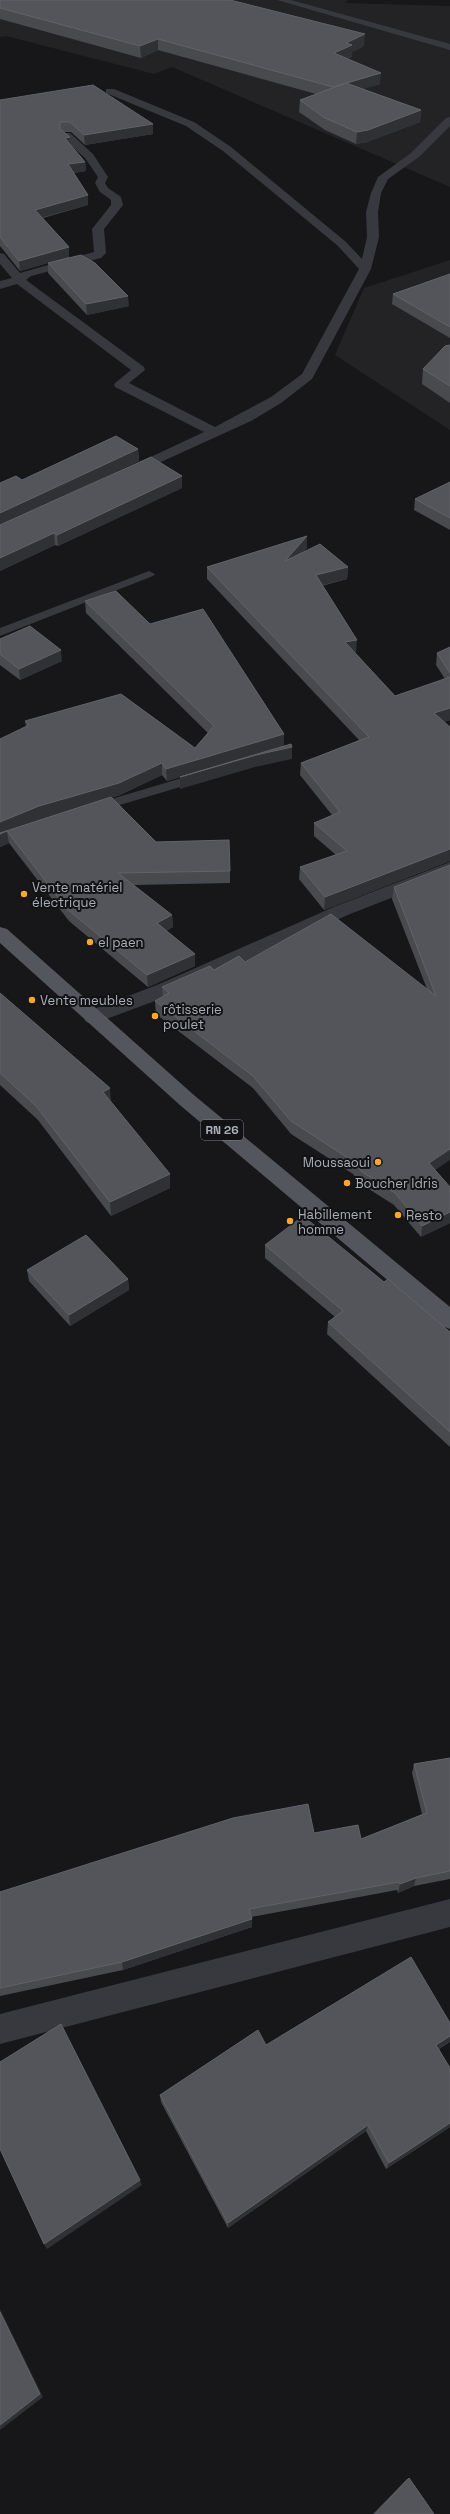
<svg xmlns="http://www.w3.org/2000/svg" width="450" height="2514" font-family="'Space Grotesk',sans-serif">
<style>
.built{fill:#232326}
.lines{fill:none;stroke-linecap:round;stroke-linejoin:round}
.lane{fill:#38393e;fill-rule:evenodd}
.street{fill:#38393e;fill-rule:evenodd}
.primary{fill:#54565d;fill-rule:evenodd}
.wall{fill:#484a4e;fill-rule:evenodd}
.shaded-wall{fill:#303134}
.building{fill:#53555a;stroke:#606368}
.poi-dot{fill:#f6a731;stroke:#121214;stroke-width:1.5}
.labels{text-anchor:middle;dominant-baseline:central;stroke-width:4;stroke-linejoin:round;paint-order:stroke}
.shield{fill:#121214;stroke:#7c8088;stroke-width:1}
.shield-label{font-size:12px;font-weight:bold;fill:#a9afb9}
.poi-label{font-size:13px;fill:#a9afb9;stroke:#121214;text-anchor:start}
</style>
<rect width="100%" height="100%" fill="#171719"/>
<path class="built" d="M0,0H349L344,3L450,6V187L172,67L154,74L6,36L0,37Z
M450,260V430L335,355L364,288Z"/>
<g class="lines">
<path class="lane" d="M149,571L155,574L153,576L0,636V628Z
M202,772L209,776L207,779L93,813L86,809L88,806Z"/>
<path class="street" d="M277,0H291L450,44V50Z
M106,89H114L194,122L231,147L346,242L362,259L367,237L366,212L371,193L378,177L411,153L446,118L450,117V126L419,157L388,179L381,193L378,212L379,237L371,269L312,379L281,403L251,421L128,477L123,476L121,473L123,470L204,432L115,387L114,384L131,370L17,284L0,289V281L12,278L0,264V253L4,254L20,273L94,252L92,229L111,205V200L100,192L95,183L98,177L85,158L62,137V133H70L93,154L108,177L105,183L108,188L121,197L123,205L104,229L106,253L101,258L31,276L26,280L144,367L145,370L129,383L215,427L271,397L302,374L359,269L338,246L223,151L186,126L106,93Z
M450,862V875L350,914L171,995L93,1024L86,1022L83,1017L86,1012L157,985L336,906Z
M450,1899V1927L0,2044V2014Z"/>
<path class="primary" d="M0,927L7,929L195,1096L450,1307V1329L442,1326L181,1106L0,943Z"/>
</g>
<path class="wall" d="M0,0L364,46L352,52V57L347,59L380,84L363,89L421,110L420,122L367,142L356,144L325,130L299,112L300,100L316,94L158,50L141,58L0,19Z
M0,100L153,124V134L85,145L71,132H64L70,137V145L85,162L86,171L74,173L88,205L43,218L69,247V257L129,306L87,315L48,273V263L20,271L0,246Z
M450,274V338L392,304L393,294Z
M450,345V403L422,384L423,369Z
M138,449L139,461L19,517L182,476V488L58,546L55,545L2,570L0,571V483L22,480Z
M450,479V530L414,510L415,499L450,482Z
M307,536V548L303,552L348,567L347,579L322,586L356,653H354L395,696L445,679L436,665L437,653L450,647V720L444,722L450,727V861L324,910L299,879L300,867L336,855L314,836V823L332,815L300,775L301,763L359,740L207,579V567Z
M85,601L150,624L284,746L167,781L162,775L120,795L111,798L156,842L230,871V883L134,885L172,915L173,927L166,931L195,966L148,987L69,921L9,843L0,847V739L26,727L25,721L195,748L208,733L86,613ZM91,804L23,825L41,819Z
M0,639L62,661L20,680L0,665Z
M450,865L435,1170L450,1187V1223L421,1237L394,1205L361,1184L353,1174L291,1134L253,1088L156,1014L155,1001L163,997L162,987L214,970L245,962L427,989L392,899L394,887Z
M0,993L111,1102L170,1188L111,1216L38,1120L0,1085Z
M265,1245L384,1282L450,1332V1447L327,1334L328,1322L335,1317L265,1258Z
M27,1270L128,1279L129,1290L70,1326L29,1281Z
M450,1758V1879L414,1886L398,1893L397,1890L251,1917L252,1919V1927L123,1970L0,1996V1892L314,1833L361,1839L422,1814L412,1773L414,1764Z
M450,2023V2042L439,2049L450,2068V2127L386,2169L366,2131L228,2228L161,2102L160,2095L266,2045Z
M409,2478L434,2514H373L407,2479Z"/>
<path class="shaded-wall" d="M365,34L364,46L352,52V57L334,65V53L346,43Z
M158,39V50L141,58L140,46Z
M381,73L380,84L333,99V87Z
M421,110L420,122L367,142L356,144L357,132Z
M153,124V134L85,145L84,135Z
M70,137L71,147L65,138Z
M85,162L86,171L68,174V164Z
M88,195V205L36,219L35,210Z
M69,247V257L20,271L19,261Z
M128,296L129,306L87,315L86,304Z
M138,449L139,461L0,525V513Z
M182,476V488L58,546L57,535Z
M54,533L55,545L2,570L0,571V558Z
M307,536V548L284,573L285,561Z
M348,567L347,579L315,587L316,575Z
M357,640L356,653L344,655L345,642Z
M61,650L62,661L20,680L19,669Z
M450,708V720L433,726L434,713Z
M284,734V746L167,781L166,769Z
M292,747V759L255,767L180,789V777L256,755Z
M162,763V775L120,795L41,819L7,832L9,843L0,847V822L39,806Z
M450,849V861L324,910L325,897Z
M172,915L173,927L157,936V923Z
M195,954V966L148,987L147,975Z
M110,1088L111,1102L103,1092Z
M450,1149V1160L428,1175L429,1163Z
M170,1174V1188L111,1216L110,1202Z
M450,1212V1223L421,1237L422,1226Z
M128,1279L129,1290L70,1326L69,1315Z
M416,1878L414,1886L398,1893L400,1884Z
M252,1919V1927L123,1970L122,1962Z
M450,2036V2042L433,2052L436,2045Z
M450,2123V2127L386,2169L389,2163Z
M368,2125L366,2131L228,2228V2223Z
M140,2180L142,2185L47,2249L44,2244Z
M0,2309L43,2397L0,2430Z"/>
<path class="building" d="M0,0H230L365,34L346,43L352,45L334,53L381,73L333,87L158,39L140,46L0,8Z
M346,83L421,110L368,130L357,132L325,118L300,100Z
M93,85L153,124L84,135L70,122H60V129L70,137L65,138L85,162L68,164L88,195L35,210L69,247L19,261L0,237V100Z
M81,255L95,263L128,296L86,304L48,263Z
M450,274V327L393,294Z
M450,345V386L423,369L445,346Z
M116,436L138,449L0,513V483L16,476L22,480Z
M151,457L182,476L57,535L54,533L0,558V525Z
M450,482V518L415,499Z
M307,536L285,561L320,544L348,567L316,575L357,640L345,642L395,696L450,677V708L434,713L450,727V849L325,897L300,867L347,851L314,823L340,812L301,763L369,737L207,567Z
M116,591L150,624L203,609L284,734L166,769L162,763L119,783L39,806L0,822V739L29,725L25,721L121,694L195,748L214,726L85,601Z
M30,626L61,650L19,669L0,654V639Z
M450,647V673L437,653Z
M291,744L292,747L256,755L180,777Z
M111,797L156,842L229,840L230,871L118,873L172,915L157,923L195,954L147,975L67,909L7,831L0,834V833Z
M450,865V1149L429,1163L450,1187V1212L422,1226L395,1193L362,1172L354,1162L291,1121L253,1076L155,1001L169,993L162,987L210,966L214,970L239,956L245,962L331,914L436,996L394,887Z
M0,993L110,1088L103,1092L170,1174L110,1202L36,1106L0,1073Z
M303,1216L384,1282L388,1279L450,1332V1432L328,1322L343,1311L265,1245Z
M86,1235L128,1279L69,1315L27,1270Z
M450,1758V1871L416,1878L400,1884L399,1882L249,1909L252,1919L122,1962L0,1988V1892L233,1818L308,1804L314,1833L358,1825L361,1839L427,1813L414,1764Z
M411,1957L450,2023V2036L436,2045L450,2068V2123L389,2163L368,2125L228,2223L160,2095L258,2030L266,2045Z
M61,2024L140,2180L44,2244L0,2149V2062Z
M0,2312L40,2394L0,2425Z
M409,2478L434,2514H375Z"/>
<g class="poi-dot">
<circle cx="24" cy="894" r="4"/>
<circle cx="90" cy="942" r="4"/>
<circle cx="32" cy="1000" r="4"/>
<circle cx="155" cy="1016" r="4"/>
<circle cx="378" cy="1162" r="4"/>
<circle cx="347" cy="1183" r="4"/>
<circle cx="398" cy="1215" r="4"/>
<circle cx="290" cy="1221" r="4"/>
</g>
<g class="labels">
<rect class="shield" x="201" y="1120" width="42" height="20" rx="3"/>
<g class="shield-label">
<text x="222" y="1130">RN 26</text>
</g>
<g class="poi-label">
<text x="32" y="887">Vente matériel<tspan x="32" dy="15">électrique</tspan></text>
<text x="98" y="942">el paen</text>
<text x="40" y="1000">Vente meubles</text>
<text x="163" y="1009">rôtisserie<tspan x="163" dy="15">poulet</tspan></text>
<text x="370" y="1162" text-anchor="end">Moussaoui</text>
<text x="355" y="1183">Boucher Idris</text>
<text x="298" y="1214">Habillement<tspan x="298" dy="15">homme</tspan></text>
<text x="406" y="1215">Resto</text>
</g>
</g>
</svg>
